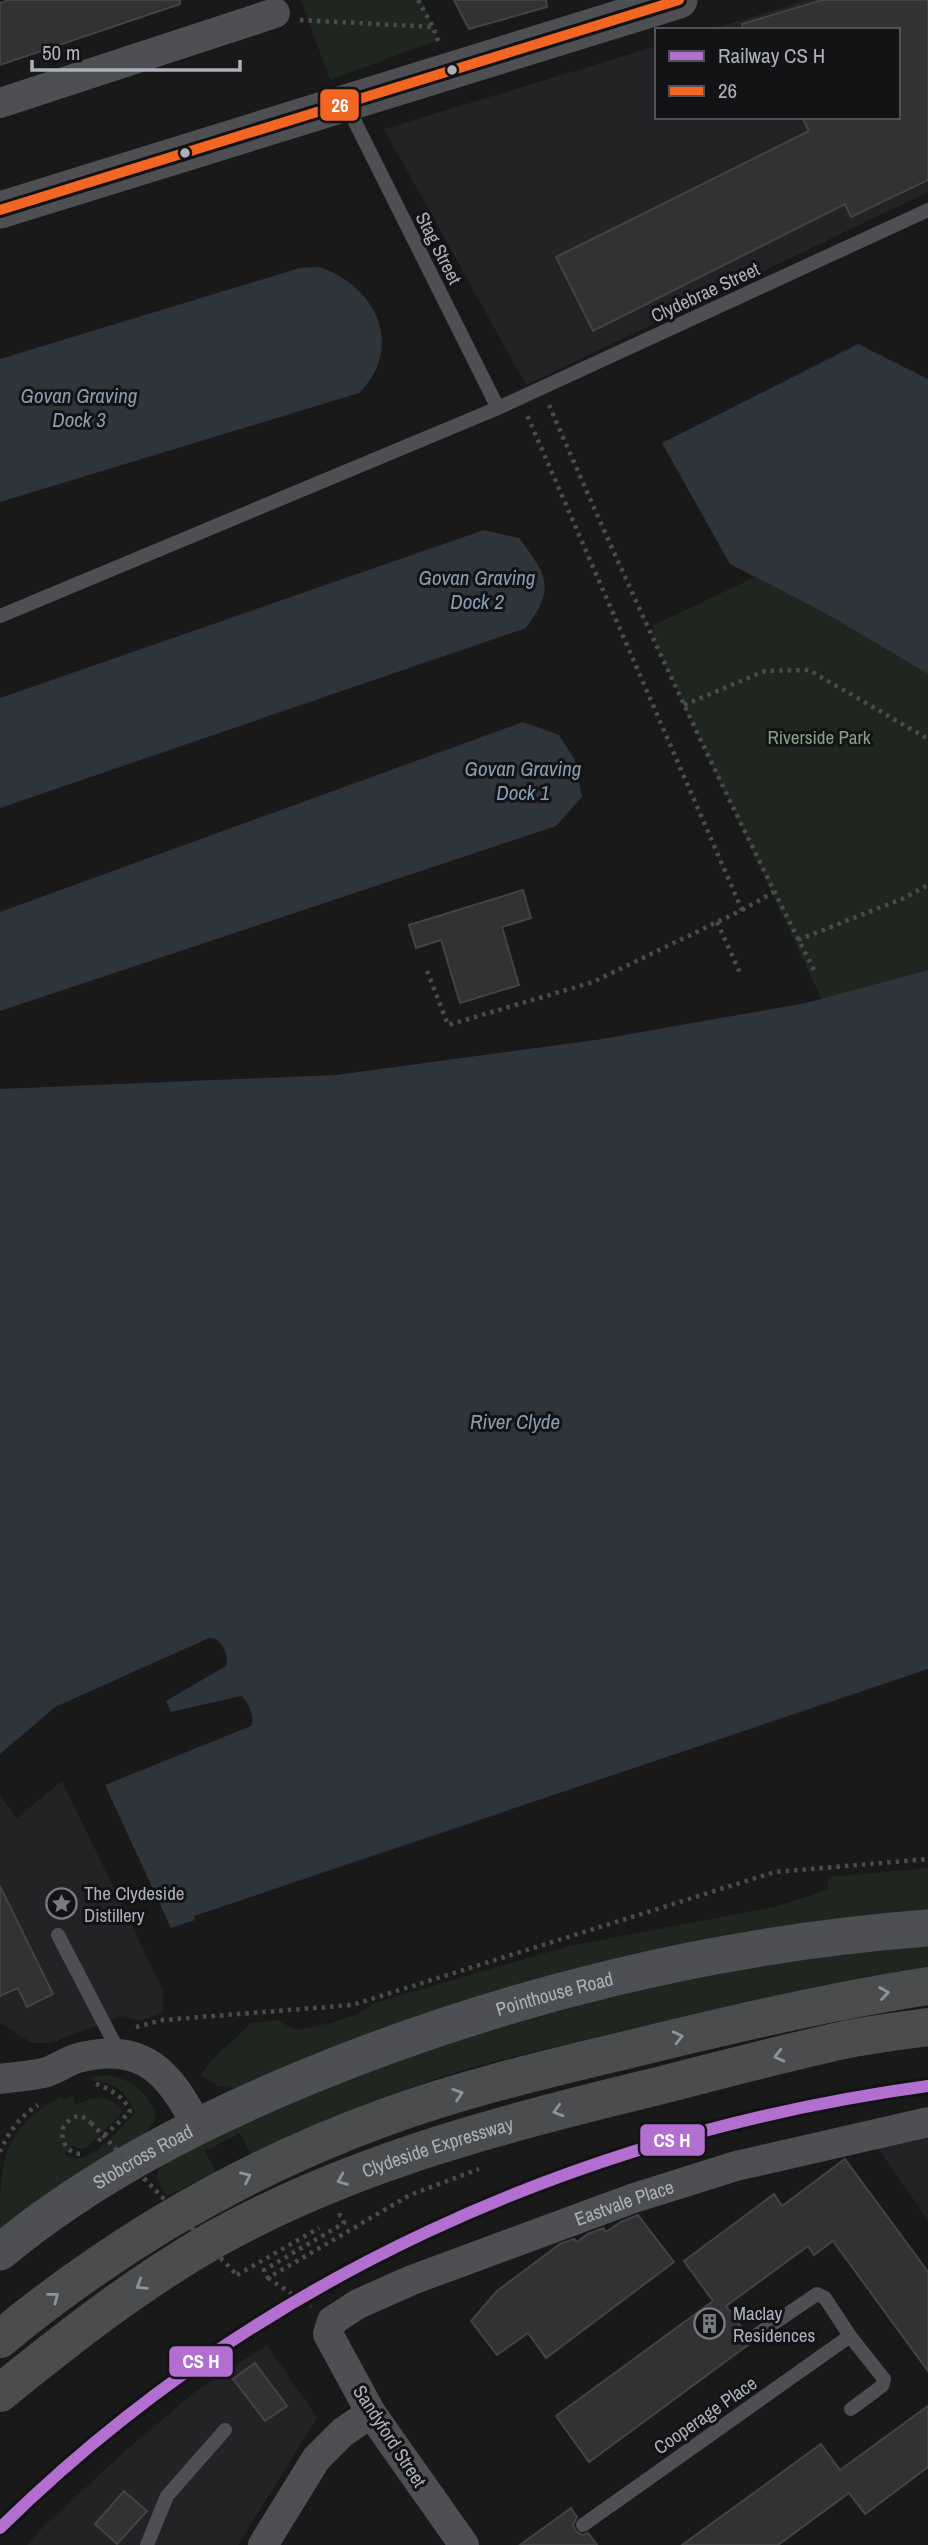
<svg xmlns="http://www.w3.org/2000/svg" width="928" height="2545" font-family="'Archivo Narrow',sans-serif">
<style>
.built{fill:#232325}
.green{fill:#1f2620}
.water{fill:#2d353b}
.building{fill:#323233;stroke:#414345;stroke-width:2}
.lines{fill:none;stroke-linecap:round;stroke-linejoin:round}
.path{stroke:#494b4d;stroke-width:4.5;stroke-dasharray:3.5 5;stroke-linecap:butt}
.service{stroke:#4e4f52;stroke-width:14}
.minor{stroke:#4e4f52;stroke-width:30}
.tertiary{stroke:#4e4f52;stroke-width:37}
.primary{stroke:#4b4c4e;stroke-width:38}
.path-bridge{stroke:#494b4d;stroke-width:4.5;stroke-dasharray:3.5 5;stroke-linecap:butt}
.bus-1-casing{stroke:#131315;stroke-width:16}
.bus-1{stroke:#f26522;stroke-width:10}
.rail-1-casing{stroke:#131315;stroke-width:18}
.rail-1{stroke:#b36fd0;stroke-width:12}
.oneway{stroke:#8e929a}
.bus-dot{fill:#abb0ba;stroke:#131315;stroke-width:2.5}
.labels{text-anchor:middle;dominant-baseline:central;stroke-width:6;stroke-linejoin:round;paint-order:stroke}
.street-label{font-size:19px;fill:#abb0ba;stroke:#131315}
.park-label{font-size:19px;fill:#83a484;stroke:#131315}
.poi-label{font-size:19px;fill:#abb0ba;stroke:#131315;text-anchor:start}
.water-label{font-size:21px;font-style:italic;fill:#849eb3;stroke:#131315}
.line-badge{stroke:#131315;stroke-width:2.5}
.badge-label{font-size:19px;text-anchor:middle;font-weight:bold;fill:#fff}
</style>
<rect width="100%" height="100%" fill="#191919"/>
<path class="built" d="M807,0H928V192L526,385L384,129L657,46V117H898V30H709Z
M62,1781L163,1990V2012L140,2021L122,2016L51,2043H32L0,2023V1796L17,1818Z
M928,2134V2220L874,2143Z
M267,2345L317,2418L238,2545H27L44,2526L125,2451L195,2392Z"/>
<path class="green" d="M301,0H422L438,40L330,80Z
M755,577L825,613L928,674V970L822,1000L653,639L654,625Z
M928,1868V1913L238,2089L218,2086L201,2075C214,2054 234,2042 250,2023L277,2020L295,2030L331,2023L358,2014L375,2003L569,1946L774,1907L828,1890V1877Z
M928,1945V1967C826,1981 727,2007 627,2031C566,2046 502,2057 442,2077C376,2098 313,2125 251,2155L240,2133L205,2151L216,2172L167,2196L157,2178L159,2167C221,2136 282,2104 346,2079C533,2007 729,1964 928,1945Z
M105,2075C129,2077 145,2091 156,2112L154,2122L146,2132L60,2184L0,2228C0,2165 0,2130 60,2097L62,2100L73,2096L75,2105C93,2096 111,2094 123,2112L87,2147L81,2149L73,2146L64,2153C84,2175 120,2127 135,2113C127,2092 115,2081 91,2081V2077Z"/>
<path class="water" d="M319,267C375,285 406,346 359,393L0,502V359L300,268Z
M858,344L928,379V674L825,613L730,564L662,443Z
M484,530L519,538C547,575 556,588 526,628L0,808V698Z
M523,722L559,735L575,760L582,797L556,826L0,1011V912Z
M928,970V1669L194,1916L195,1920L171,1928L105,1785L251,1726C255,1717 249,1702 241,1696L171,1712L166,1701L226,1666C229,1655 222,1637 209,1638L55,1707L0,1754V1089L336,1075L596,1040L806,1003Z"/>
<path class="building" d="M9,0H180V4L0,65V3Z
M454,0H546L547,7L469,29Z
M822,0H928V180L851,217L845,204L593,331L556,257L809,131L802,117H898V30H743L742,24Z
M523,890L531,918L502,927L519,985L460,1003L441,940L416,948L409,925Z
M0,1886L53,1994L27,2007L18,1988L0,1996Z
M845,2159L928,2272V2371L833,2241L814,2255L808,2246L726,2306L752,2342L589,2462L556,2416L713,2301L684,2261L774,2194L782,2206Z
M638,2215L674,2262L546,2358L528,2333L497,2355L471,2321L497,2291L560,2244L574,2239L577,2242L588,2234L603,2228L606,2232L621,2222Z
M255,2363L287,2406L265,2421L233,2379Z
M928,2406V2467L865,2514L849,2493L778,2545H682L821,2444L840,2470Z
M124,2491L147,2511L117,2544L95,2524Z
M571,2508L577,2517L573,2525L576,2531L583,2535L588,2533L597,2545H520Z"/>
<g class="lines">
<path class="path" d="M418,0L433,27L439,43
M300,20L433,27
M549,405C632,597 720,786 815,972
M684,705L765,671L809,670L928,739
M742,910L774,892
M717,922L741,975
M798,940L904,898L928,885
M427,971L448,1025L593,982L742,910L527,415
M136,2027L163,2020L352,2005L775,1872L928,1859
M96,2084C110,2089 125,2097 130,2112L96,2143
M0,2152C8,2133 20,2116 38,2105
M80,2154C67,2153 60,2141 63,2128C68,2121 72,2116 82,2116L91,2123
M338,2216L340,2215L344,2223L264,2270L268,2278L410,2195L479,2169
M237,2275L319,2228
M268,2278L311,2307"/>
<path class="service" d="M346,104L498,408
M0,616L498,408L928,210
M58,1935L120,2054
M758,2334L817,2294L825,2298L850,2336L884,2379L882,2386L851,2409
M583,2525L850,2336
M147,2545L167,2496L225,2430"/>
<g class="minor">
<path d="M0,103L275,13"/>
<path d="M0,2079C14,2077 29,2076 43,2073C56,2070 66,2061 78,2058C143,2041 170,2073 197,2126"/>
<path d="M263,2545L316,2459L343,2432L371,2413"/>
<path id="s1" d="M464,2545L371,2413L328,2334L332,2321L358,2304L412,2280L634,2198L736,2166L928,2122"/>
</g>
<g class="tertiary">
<path d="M0,210L679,0"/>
<path id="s2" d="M0,2252C92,2176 198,2122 307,2077C504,1996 716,1944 928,1928"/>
</g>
<g class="primary">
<path d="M0,2339C115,2244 243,2169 383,2118C467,2087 556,2067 643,2046C738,2023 831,2001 928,1986"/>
<path id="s3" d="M0,2393C69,2337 138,2283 215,2239C351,2163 504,2123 654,2087C717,2071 780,2054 844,2040C872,2034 900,2031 928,2027"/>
</g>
<path class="path-bridge" d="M91,2123L237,2275"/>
<defs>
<path id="bus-1" d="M0,210L679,0"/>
</defs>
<use href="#bus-1" class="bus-1-casing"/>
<use href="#bus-1" class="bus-1"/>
<defs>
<path id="rail-1" d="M0,2528C253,2279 578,2134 928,2086"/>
</defs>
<use href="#rail-1" class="rail-1-casing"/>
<use href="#rail-1" class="rail-1"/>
</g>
<defs><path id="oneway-chevron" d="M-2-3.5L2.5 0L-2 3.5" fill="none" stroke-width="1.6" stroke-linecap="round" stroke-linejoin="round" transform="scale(1.75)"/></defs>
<g class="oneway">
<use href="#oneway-chevron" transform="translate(884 1993) rotate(-9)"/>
<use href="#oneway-chevron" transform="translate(678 2037) rotate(-14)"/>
<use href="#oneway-chevron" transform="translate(779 2056) rotate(166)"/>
<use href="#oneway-chevron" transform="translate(458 2094) rotate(-18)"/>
<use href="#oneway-chevron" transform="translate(558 2111) rotate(164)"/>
<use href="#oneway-chevron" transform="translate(246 2177) rotate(-25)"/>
<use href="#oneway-chevron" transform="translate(342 2180) rotate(158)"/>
<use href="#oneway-chevron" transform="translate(141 2285) rotate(148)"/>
<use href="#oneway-chevron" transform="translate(54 2297) rotate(-38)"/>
</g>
<defs>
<symbol id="sight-ring" viewBox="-11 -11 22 22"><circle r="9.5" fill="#131315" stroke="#787b82" stroke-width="1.5"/><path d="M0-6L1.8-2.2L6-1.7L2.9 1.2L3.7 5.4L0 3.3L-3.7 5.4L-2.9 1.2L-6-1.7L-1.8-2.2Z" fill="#787b82"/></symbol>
<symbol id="building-ring" viewBox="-11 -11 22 22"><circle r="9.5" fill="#131315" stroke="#787b82" stroke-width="1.5"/><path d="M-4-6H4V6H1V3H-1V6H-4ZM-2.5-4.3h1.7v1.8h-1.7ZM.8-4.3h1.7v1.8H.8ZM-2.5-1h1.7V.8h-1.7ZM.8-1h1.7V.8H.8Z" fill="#787b82"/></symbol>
</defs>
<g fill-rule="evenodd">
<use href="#sight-ring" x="44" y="1886" width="35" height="35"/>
<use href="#building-ring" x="692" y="2306" width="35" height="35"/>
</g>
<g class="bus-dot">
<circle cx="452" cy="70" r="6"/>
<circle cx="185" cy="153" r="6"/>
</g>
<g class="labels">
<g class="street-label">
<text transform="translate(439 248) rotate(63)">Stag Street</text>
<text transform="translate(705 292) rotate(-25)">Clydebrae Street</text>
<text stroke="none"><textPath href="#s2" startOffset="616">Pointhouse Road</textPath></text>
<text stroke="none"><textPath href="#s3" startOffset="506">Clydeside Expressway</textPath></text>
<text stroke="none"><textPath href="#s2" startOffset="172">Stobcross Road</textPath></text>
<text stroke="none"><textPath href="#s1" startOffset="581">Eastvale Place</textPath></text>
<text transform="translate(705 2415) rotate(-35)">Cooperage Place</text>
<text transform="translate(390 2436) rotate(57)">Sandyford Street</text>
</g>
<g class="park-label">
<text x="819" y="737">Riverside Park</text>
</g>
<g class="poi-label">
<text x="84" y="1893">The Clydeside<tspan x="84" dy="22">Distillery</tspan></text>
<text x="733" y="2313">Maclay<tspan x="733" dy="22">Residences</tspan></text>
</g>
<g class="water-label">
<text x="79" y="395">Govan Graving<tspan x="79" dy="24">Dock 3</tspan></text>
<text x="477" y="577">Govan Graving<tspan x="477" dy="24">Dock 2</tspan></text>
<text x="523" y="768">Govan Graving<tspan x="523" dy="24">Dock 1</tspan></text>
<text x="515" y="1421">River Clyde</text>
</g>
</g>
<g class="line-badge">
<rect x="319" y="88" width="41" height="34" rx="7" fill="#f26522"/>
<rect x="639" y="2123" width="67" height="34" rx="7" fill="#b36fd0"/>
<rect x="168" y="2345" width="66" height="33" rx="7" fill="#b36fd0"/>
</g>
<g class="badge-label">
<text x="340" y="112">26</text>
<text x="672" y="2147">CS H</text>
<text x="201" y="2368">CS H</text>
</g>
<rect x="655" y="28" width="245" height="91" fill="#131315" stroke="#505257" stroke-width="2"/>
<rect x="669" y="51" width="35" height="10" fill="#b36fd0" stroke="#505257" stroke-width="2"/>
<text x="718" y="63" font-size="21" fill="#abb0ba">Railway CS H</text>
<rect x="669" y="86" width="35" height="10" fill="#f26522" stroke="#505257" stroke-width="2"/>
<text x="718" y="98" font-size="21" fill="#abb0ba">26</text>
<path d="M32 60v10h208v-10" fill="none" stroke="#abb0ba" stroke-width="3.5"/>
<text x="42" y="60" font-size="21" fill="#abb0ba" stroke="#131315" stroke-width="5" paint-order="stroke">50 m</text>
</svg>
